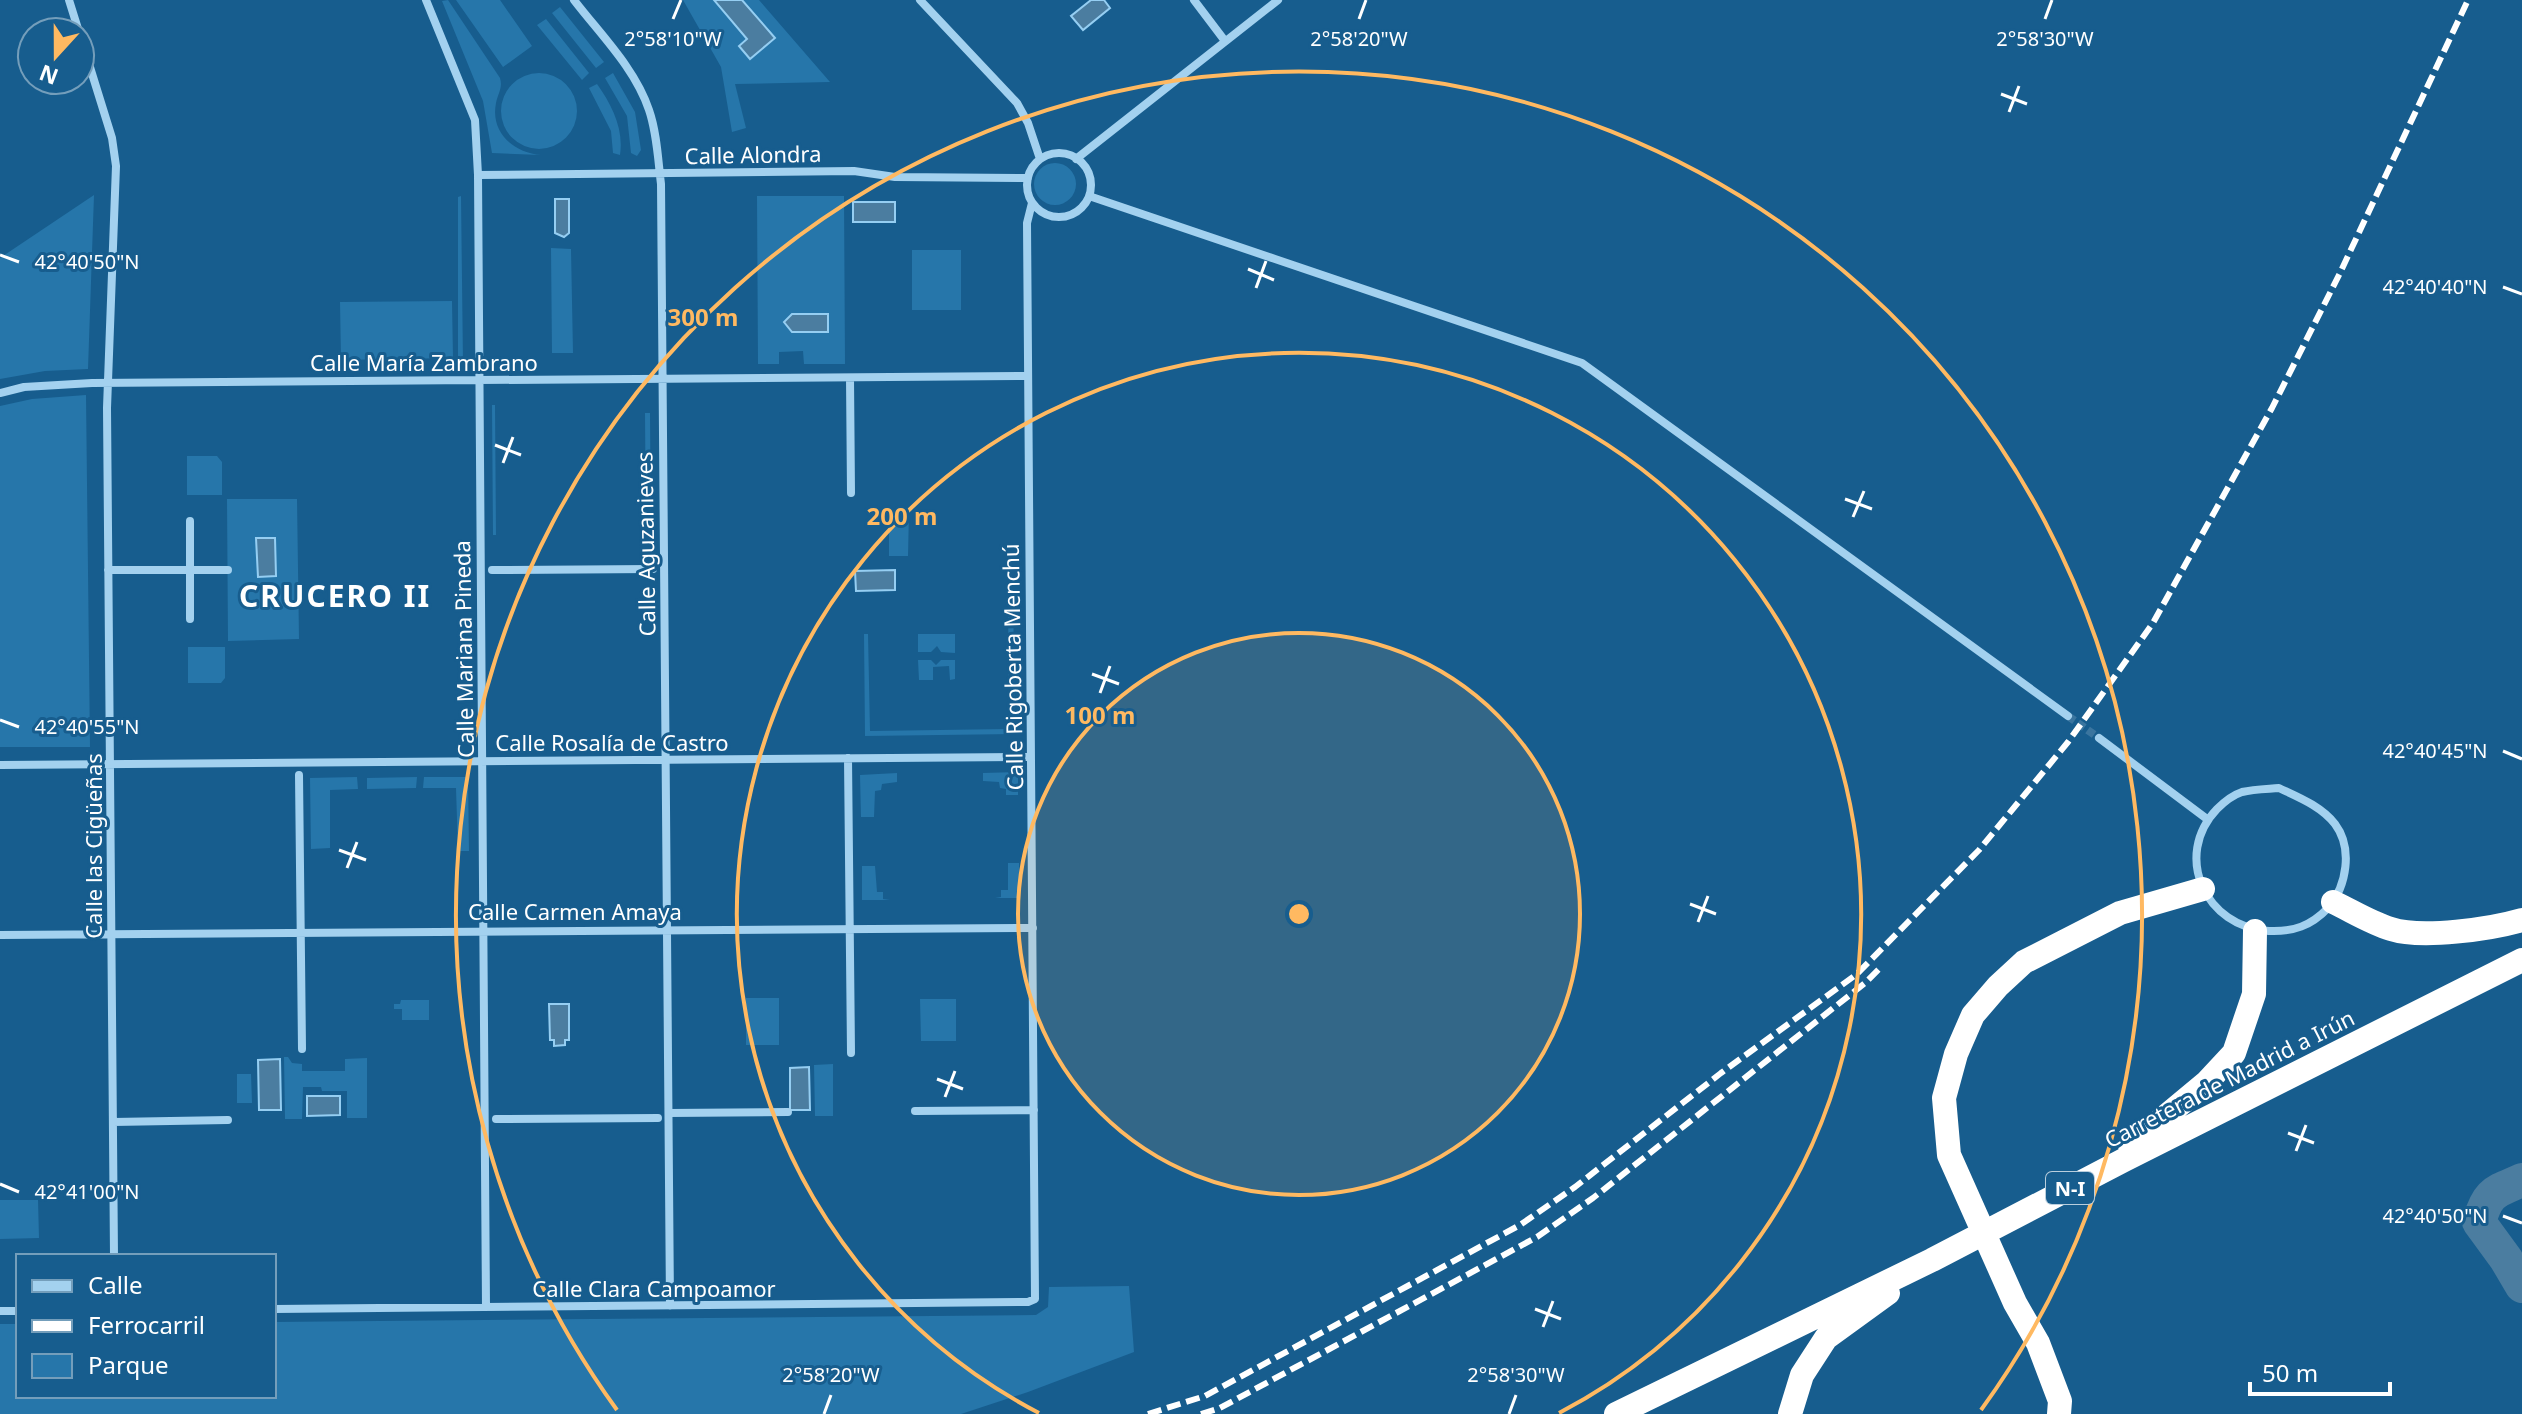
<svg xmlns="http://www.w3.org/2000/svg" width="2522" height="1414" font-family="'Noto Sans',sans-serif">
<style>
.green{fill:#2676aa}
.water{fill:#4b7da0;stroke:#95cef2;stroke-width:2}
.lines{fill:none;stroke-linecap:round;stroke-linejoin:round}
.river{stroke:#4b7da0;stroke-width:34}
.street-tunnel{stroke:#3a759f;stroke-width:8;stroke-dasharray:8 4;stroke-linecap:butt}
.street{stroke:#a3d1ef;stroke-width:8}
.highway{stroke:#fff;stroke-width:24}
.rail{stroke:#fff;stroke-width:6;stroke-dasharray:14 6;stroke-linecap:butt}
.ticks{fill:none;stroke:#fff;stroke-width:3}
.ring{fill:none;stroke:#ffb961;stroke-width:4}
.labels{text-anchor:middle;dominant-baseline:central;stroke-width:6;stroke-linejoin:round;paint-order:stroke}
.shield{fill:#175d8e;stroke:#b9cedd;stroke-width:2}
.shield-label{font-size:20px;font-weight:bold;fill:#fff}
.street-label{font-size:22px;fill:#fff;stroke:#175d8e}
.district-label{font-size:30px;font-weight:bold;letter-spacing:2px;fill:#fff;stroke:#175d8e}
.ticks-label{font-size:20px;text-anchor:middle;fill:#fff;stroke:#175d8e;stroke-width:6;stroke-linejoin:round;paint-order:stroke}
.centre{fill:#ffb961;stroke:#175d8e;stroke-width:4}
.ring-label{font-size:24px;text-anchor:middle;font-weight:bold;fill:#ffb961;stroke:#175d8e;stroke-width:6;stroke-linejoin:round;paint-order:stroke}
</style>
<rect width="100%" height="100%" fill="#175d8e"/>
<path class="green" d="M448,0L500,78C503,88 498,93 496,103C490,133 514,153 541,155L492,153L483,101L442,1Z
M456,0H500L532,46L503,67Z
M683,0H759L830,82L735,84L746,128L732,132L721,67Z
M560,7L604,62L596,68L552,13Z
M546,19L589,73L582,80L537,25Z
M501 111a38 38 0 1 1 76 0a38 38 0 1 1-76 0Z
M613,73L635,112L641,150L637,156L631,153L627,116L605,78Z
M597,84C612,105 624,129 620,155L613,153L611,131L589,88Z
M1034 184a21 21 0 1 1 42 0a21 21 0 1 1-42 0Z
M94,195L88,369L45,371L0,379V258Z
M461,196L463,363H458V197Z
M757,196H844L845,364H804L803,351L779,352V364H758Z
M551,248L571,249L573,353H552Z
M912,250H961V310H912Z
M452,301L453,358L341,360L340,302Z
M86,395L90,747H0V406L32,399Z
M492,405H495L496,535H493Z
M645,413H650L651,541H646Z
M187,456H217L222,462V495H187Z
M227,499H297L299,639L228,641Z
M889,512H909L908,556H889Z
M1008,593H1013L1015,734L865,736L864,634H868L870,731L1009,729Z
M918,634H955V653L941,652L937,646L931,652H918Z
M188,647H225V678L221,683H188Z
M918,660H931L936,665L941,660H955V679L950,680L949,666L933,667V680H919Z
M1018,772V795H1006V789L1000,788L999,782L983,781V773Z
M897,773V782L882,784L881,790L875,791L874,817H861L860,775Z
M357,777L358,789L330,790V848L311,849L310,778Z
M417,777L416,788L367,789V778Z
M424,777H468L469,851H458L456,788H423Z
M1008,863H1019L1020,898H995L1001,897V890H1008Z
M862,866H875L877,892H883V899L890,900H862Z
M746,998H779V1045H746Z
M920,999H956V1041H921Z
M401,1000H429V1020H402V1009H394V1004H400Z
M284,1057H288L292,1063L302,1064V1071H345V1059L367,1058V1118H347V1091H322L321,1087H303L302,1119H285Z
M833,1064V1116H815L814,1065Z
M237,1074H251L252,1103H237Z
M0,1200H38L39,1238L0,1239Z
M1129,1286L1134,1352L1028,1392L961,1414H0V1324H18V1396H274V1322L1036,1315L1048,1307L1049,1287Z"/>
<path class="water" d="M714,0H742L775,38L750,59L739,46L747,39Z
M1091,0H1104L1110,8L1083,30L1071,16Z
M555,199H569V233L564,237L555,233Z
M853,202H895V222H853Z
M792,314H828V332H792L784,322Z
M256,538H275L276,576L258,577Z
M895,570V590L856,591L855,571Z
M549,1004H569V1040H565V1045L554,1046V1040H550Z
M280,1059L281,1110H259L258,1060Z
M809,1067L810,1110H790V1068Z
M307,1096H340V1115L307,1116Z"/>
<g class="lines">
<path class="river" d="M2522,1180C2495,1192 2488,1191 2479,1222L2506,1259L2522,1286"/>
<path class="street-tunnel" d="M2068,716L2099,738"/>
<path class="street" d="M69,0L79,32
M426,0L475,120L478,175L486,1307
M574,0C600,34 635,68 649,110C657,133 658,160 661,184L670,1306
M920,0L1017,103L1028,123L1040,159
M1194,0L1225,41
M80,35L112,138L116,166L107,408L114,1256
M1027 185a32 32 0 1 1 64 0a32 32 0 1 1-64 0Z
M1076,159L1278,0
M478,175L854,171L895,177L1028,178
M1089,196L1582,363L2068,716
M850,378L851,493
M0,393L24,387L92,383L1028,376
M190,521V619
M108,570H228
M492,570L653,569
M2099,738L2207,819
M848,758L851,1053
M0,765L1031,757
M299,775L302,1049
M2279,788C2298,797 2321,806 2335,824C2353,848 2347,886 2328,908C2311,926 2293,932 2269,931C2206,928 2172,856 2217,809C2224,802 2233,795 2242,792C2254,789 2267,789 2279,788Z
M0,935L1033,928
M915,1111L1034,1110
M669,1113L788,1112
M496,1119L658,1118
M113,1122L228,1120
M274,1309L1028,1302L1035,1299L1027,223L1032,203
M0,1311H18"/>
<path class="highway" d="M2333,902C2352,911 2371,923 2391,929C2422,939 2491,929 2522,920
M2130,1146L2207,1082L2234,1053L2254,994L2255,931
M1616,1414L1932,1260L2124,1160L2522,960
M1790,1414L1802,1375L1826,1338L1888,1293
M2059,1414L2060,1401L2038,1343L2015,1303L1949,1155L1944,1098L1956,1054L1973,1015L1998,986L2024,962L2120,913L2203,889"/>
<path class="rail" d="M1148,1414L1205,1396L1520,1225L1575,1187L1721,1073L1857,974L1979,850L2068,742L2153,623L2272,408L2340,273L2468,0
M1201,1414L1220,1408L1537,1237L1593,1198L1865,983L1882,966"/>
</g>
<path class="ticks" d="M673,19L681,0M1359,19L1366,0M2045,19L2052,0M2001,94L2027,104M2009,112L2019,86M0,255L19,262M1248,269L1274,280M2503,287L2522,294M1256,288L1266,261M495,445L521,455M503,463L513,437M1845,499L1872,509M1853,517L1864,491M1092,674L1119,684M1100,693L1110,666M0,720L19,727M2503,751L2522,759M339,850L366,860M347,868L357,842M1690,904L1716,914M1698,922L1708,896M937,1079L963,1089M945,1097L955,1071M2288,1133L2314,1143M2296,1151L2306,1125M0,1184L19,1192M2503,1216L2522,1223M1535,1309L1561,1319M1543,1327L1553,1301M824,1414L831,1395M1509,1414L1516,1395"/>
<circle cx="1299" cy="914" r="281" fill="#ffb961" fill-opacity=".12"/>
<g class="ring">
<circle cx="1299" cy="914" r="281"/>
<path d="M1039 1413A562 562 0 1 1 1559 1413"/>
<path d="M617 1410A843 843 0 1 1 1981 1410"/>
</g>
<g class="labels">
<rect class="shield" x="2046" y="1172" width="48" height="32" rx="6"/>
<g class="shield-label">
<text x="2070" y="1188">N-I</text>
</g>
<g class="street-label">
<text transform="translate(753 154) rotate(-1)">Calle Alondra</text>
<text x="424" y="362">Calle María Zambrano</text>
<text transform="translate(645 544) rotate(-91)">Calle Aguzanieves</text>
<text transform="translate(463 649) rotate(-91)">Calle Mariana Pineda</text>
<text transform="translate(1012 667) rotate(-91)">Calle Rigoberta Menchú</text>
<text x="612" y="742">Calle Rosalía de Castro</text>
<text transform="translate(93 846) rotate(-90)">Calle las Cigüeñas</text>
<text x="575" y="911">Calle Carmen Amaya</text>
<text transform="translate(2229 1078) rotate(-27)">Carretera de Madrid a Irún</text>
<text x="654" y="1288">Calle Clara Campoamor</text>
</g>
<g class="district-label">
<text x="335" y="595">CRUCERO II</text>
</g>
</g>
<g class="ticks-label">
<text x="673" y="46">2°58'10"W</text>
<text x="1359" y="46">2°58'20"W</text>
<text x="2045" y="46">2°58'30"W</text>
<text x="87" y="269">42°40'50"N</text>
<text x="2435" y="294">42°40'40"N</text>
<text x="87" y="734">42°40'55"N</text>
<text x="2435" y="758">42°40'45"N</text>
<text x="87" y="1199">42°41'00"N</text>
<text x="2435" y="1223">42°40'50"N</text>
<text x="831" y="1382">2°58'20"W</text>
<text x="1516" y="1382">2°58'30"W</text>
</g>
<circle cx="1299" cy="914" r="12" class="centre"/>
<g class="ring-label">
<text x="703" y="326">300 m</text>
<text x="902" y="525">200 m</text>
<text x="1100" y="724">100 m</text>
</g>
<rect x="16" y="1254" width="260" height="144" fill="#175d8e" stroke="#749ebb" stroke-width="2"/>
<rect x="32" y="1280" width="40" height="12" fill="#a3d1ef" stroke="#749ebb" stroke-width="2"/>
<text x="88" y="1294" font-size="24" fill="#ffffff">Calle</text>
<rect x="32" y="1320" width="40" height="12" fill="#ffffff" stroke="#749ebb" stroke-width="2"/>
<text x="88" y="1334" font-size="24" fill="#ffffff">Ferrocarril</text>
<rect x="32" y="1354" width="40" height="24" fill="#2676aa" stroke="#749ebb" stroke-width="2"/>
<text x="88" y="1374" font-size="24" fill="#ffffff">Parque</text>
<g transform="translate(56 56) rotate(201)"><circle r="38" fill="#175d8e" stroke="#749ebb" stroke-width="2"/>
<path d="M0-6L14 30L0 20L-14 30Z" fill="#ffb961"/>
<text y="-12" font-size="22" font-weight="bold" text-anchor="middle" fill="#ffffff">N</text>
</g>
<path d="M2250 1382v12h140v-12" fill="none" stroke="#ffffff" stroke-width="4"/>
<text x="2262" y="1382" font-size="24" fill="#ffffff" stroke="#175d8e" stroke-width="6" paint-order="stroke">50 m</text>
</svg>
